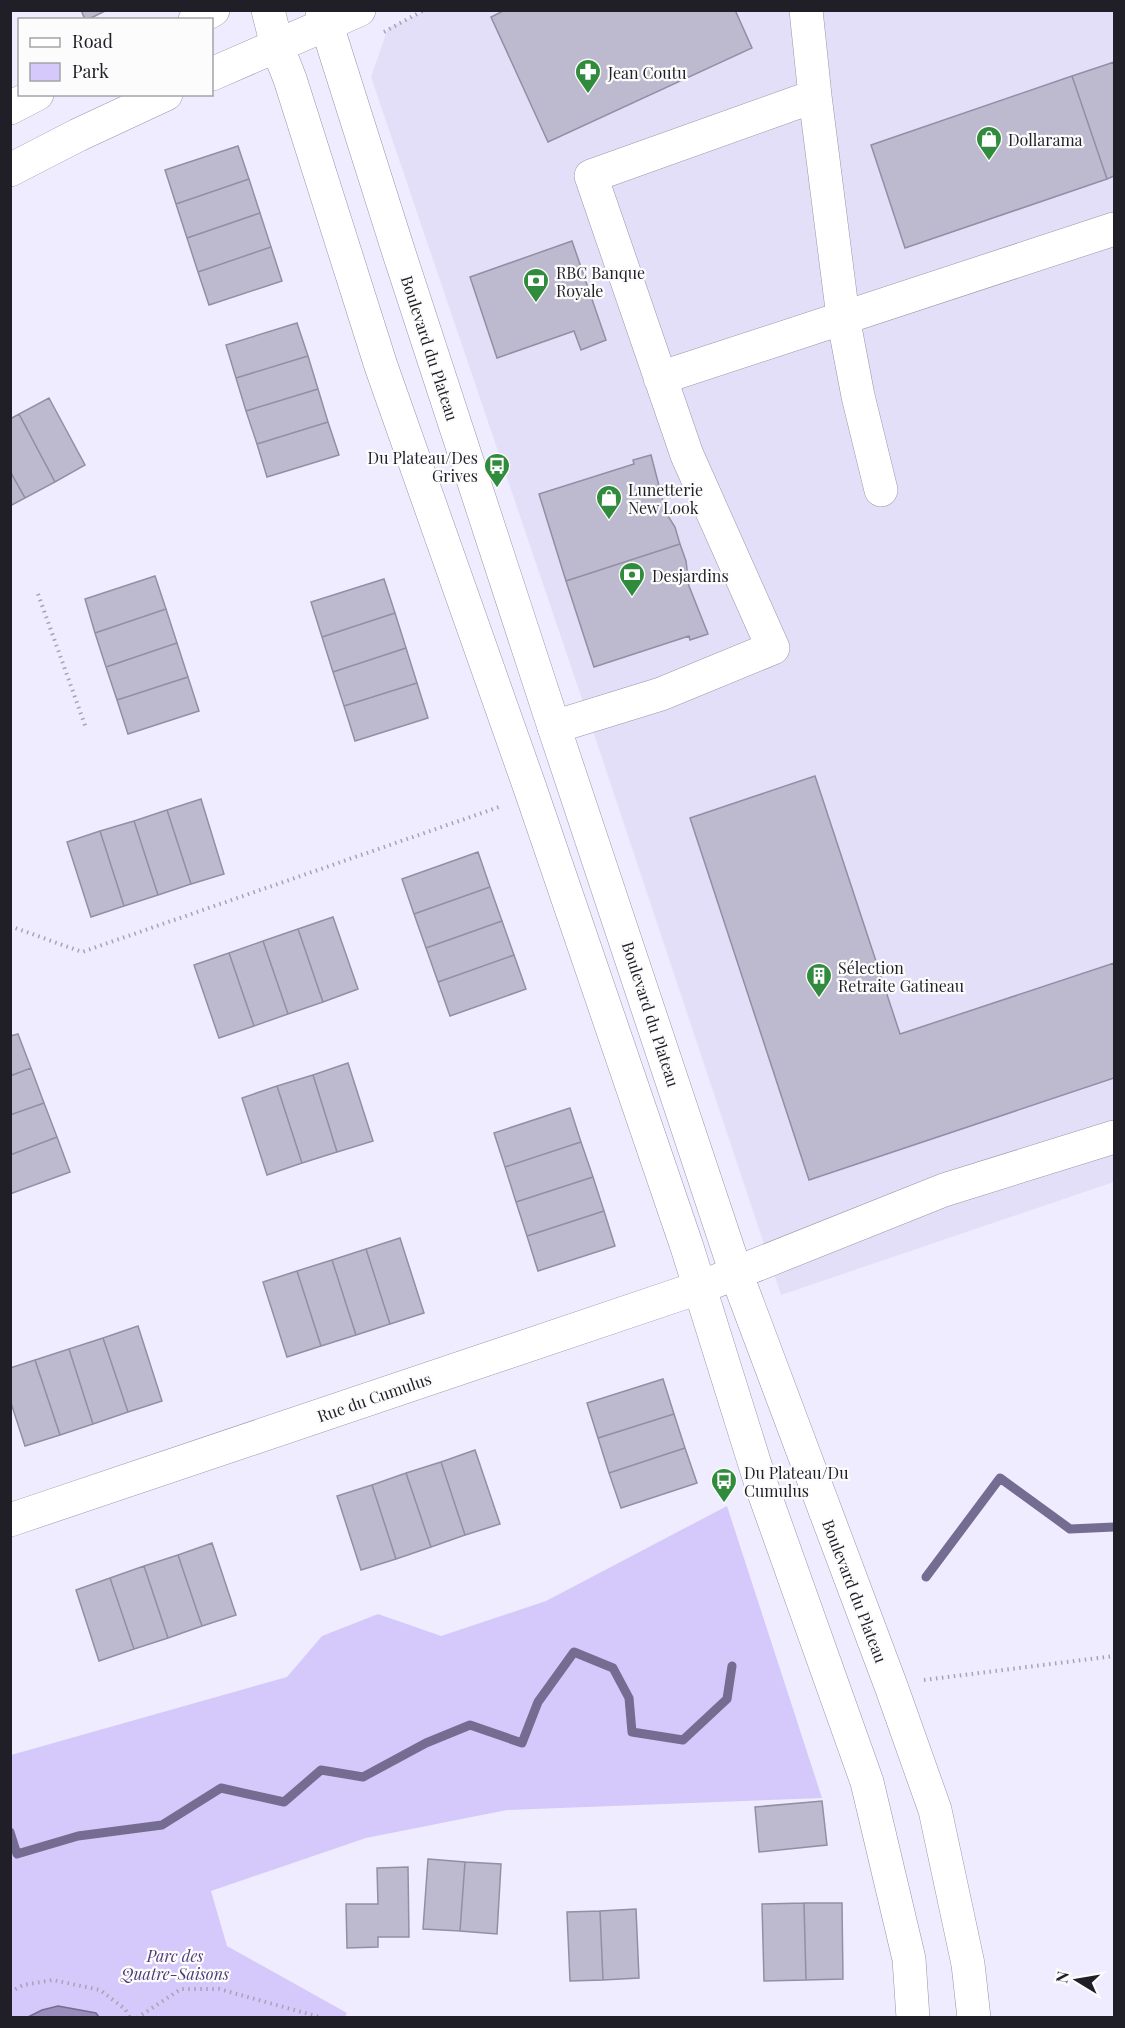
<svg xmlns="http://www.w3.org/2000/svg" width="1125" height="2028" font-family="'Playfair Display',serif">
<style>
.built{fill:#e4dff8}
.green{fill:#d5c9fb}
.water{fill:#9a8ebe;stroke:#756c91;stroke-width:1.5}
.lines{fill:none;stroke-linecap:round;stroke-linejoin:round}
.stream{stroke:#756c91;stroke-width:9}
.building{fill:#bdb9cf;stroke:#938ea4;stroke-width:1.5}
.minor-casing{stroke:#9995aa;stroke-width:34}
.major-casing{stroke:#9995aa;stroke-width:34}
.path{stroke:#a6a3b2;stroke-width:4;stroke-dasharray:1.5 4.5;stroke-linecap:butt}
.minor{stroke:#fff;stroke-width:33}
.major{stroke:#fff;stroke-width:33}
.labels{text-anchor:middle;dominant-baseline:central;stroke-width:4.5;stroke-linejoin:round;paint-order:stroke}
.poi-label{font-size:16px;fill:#201e27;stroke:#fcfcfc;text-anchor:start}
.street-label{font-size:16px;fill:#201e27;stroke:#fcfcfc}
.park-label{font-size:16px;font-style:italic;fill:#4e3c78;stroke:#fcfcfc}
</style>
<rect width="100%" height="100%" fill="#f0ecff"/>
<path class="built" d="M425,11H1114V1182L781,1295L603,761L371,77L388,28Z"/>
<path class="green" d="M727,1506L822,1798L507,1810L366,1838L211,1891L227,1946L347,2013L345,2017L11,2018V1755L287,1677L322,1636L378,1614L441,1636L546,1601Z"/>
<path class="water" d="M58,2006L96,2013L99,2017H28L42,2010Z"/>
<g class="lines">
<path class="stream" d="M926,1577L1000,1478L1070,1529L1114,1527
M10,1832L17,1854L78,1836L162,1825L221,1788L284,1802L321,1770L363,1777L426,1743L470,1725L522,1743L538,1702L574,1652L613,1668L629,1698L632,1732L683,1740L727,1699L732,1666"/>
</g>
<path class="building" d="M81,10H107L87,20H85Z
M505,10H735L752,48L548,142L491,17Z
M1114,62V176L1107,179L1072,76Z
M1072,76L1107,179L905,248L871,145Z
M238,146L249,179L176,204L165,170Z
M249,179L260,213L187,238L176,204Z
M260,213L271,247L198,272L187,238Z
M572,241L606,340L581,350L574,331L497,358L470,277Z
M271,247L282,281L209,305L198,272Z
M297,323L308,356L236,378L226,345Z
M308,356L318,389L246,411L236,378Z
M318,389L328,422L257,444L246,411Z
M49,398L85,465L55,482L19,414Z
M19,414L55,482L25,498L10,471V419Z
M328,422L339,455L267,477L257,444Z
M651,455L664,505L668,516L675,527L680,544L566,581L539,494L634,464L633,460Z
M10,471L25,498L10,506Z
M680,544L686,561L689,586L708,634L690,640L689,636L594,667L566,581Z
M155,576L166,609L95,633L85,599Z
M384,579L395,613L322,637L311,602Z
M166,609L177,643L106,667L95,633Z
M395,613L406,648L333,672L322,637Z
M177,643L188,677L117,700L106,667Z
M406,648L417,683L344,706L333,672Z
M188,677L199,711L128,734L117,700Z
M417,683L428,718L355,741L344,706Z
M815,776L900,1034L1114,963V1078L809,1180L690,818Z
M201,799L224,874L191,884L167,810Z
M167,810L191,884L158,895L134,821Z
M134,821L158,895L124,906L100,831Z
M100,831L124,906L91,917L67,842Z
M478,852L490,887L414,914L402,879Z
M490,887L502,921L426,948L414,914Z
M333,917L358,989L323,1002L298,929Z
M502,921L514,955L438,982L426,948Z
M298,929L323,1002L288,1014L263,941Z
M263,941L288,1014L254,1026L229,953Z
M229,953L254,1026L219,1038L194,965Z
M514,955L526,989L450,1016L438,982Z
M18,1034L31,1068L10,1076V1036Z
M348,1063L373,1141L337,1152L313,1075Z
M31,1068L44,1103L10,1115V1076Z
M313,1075L337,1152L302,1163L277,1086Z
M277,1086L302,1163L267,1175L242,1098Z
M44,1103L57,1137L10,1155V1115Z
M570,1108L581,1142L505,1167L494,1133Z
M57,1137L70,1172L10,1194V1155Z
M581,1142L593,1177L516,1202L505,1167Z
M593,1177L604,1211L527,1236L516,1202Z
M604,1211L615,1246L538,1271L527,1236Z
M400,1238L424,1313L390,1324L366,1249Z
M366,1249L390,1324L356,1335L332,1260Z
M332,1260L356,1335L321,1346L297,1271Z
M297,1271L321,1346L287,1357L263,1282Z
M138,1326L162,1401L128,1412L103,1338Z
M103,1338L128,1412L93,1424L69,1349Z
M69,1349L93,1424L60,1435L35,1360Z
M35,1360L60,1435L25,1446L10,1400V1368Z
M663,1379L674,1414L598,1438L587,1403Z
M674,1414L685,1448L609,1473L598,1438Z
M685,1448L697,1483L621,1508L609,1473Z
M475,1450L500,1524L465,1535L441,1462Z
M441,1462L465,1535L431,1547L406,1473Z
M406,1473L431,1547L396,1559L372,1485Z
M372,1485L396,1559L361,1570L337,1496Z
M212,1543L236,1615L202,1626L178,1555Z
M178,1555L202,1626L168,1638L144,1566Z
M144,1566L168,1638L134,1649L110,1578Z
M110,1578L134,1649L99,1661L76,1590Z
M822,1801L827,1845L759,1852L755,1807Z
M428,1859L465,1862L460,1931L423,1929Z
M465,1862L501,1864L497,1934L460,1931Z
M408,1867L409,1937H378V1947L347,1948L346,1904H378L377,1868Z
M804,1903H842L843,1979L806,1980Z
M804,1903L806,1980L764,1981L762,1904Z
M636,1909L639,1978L603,1980L600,1911Z
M600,1911L603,1980L570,1981L567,1912Z"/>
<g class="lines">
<defs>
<path id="minor" d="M195,20L213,10
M212,74L359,10
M815,96L843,317L858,396L881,490
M10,108L37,94
M10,170L78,135L166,94
M660,378L1114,229
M554,727L661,694L773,648L687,455L591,176L815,96L806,10
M10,1520L701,1287L944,1190L1114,1137"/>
<path id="major" d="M268,10L277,46L290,79L381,366L530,788L687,1247L762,1487L867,1782L909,1959L913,2018
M322,10L399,253L554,727L736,1273L891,1686L935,1810L968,1964L974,2018"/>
</defs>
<use href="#minor" class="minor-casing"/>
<use href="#major" class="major-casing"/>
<path class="path" d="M384,32L424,10
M38,594L86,728
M10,926L82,952L502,806
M924,1680L1114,1656
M10,1992L23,1985L53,1980L100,1990L125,2009L130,2018
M137,2018L181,1989H219L323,2018"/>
<use href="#minor" class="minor"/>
<use href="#major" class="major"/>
</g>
<defs>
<symbol id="pharmacy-pin" viewBox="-11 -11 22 30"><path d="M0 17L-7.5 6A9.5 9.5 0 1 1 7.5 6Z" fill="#308b3c" stroke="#fcfcfc"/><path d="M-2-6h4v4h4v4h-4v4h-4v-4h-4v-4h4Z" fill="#fff"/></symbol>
<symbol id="shop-pin" viewBox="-11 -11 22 30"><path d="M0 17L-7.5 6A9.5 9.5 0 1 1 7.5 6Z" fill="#308b3c" stroke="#fcfcfc"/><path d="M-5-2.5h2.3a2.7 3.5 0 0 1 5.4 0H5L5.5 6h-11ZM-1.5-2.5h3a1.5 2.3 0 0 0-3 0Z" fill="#fff"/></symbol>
<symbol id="bank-pin" viewBox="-11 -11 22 30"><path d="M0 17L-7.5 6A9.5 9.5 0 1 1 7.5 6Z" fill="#308b3c" stroke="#fcfcfc"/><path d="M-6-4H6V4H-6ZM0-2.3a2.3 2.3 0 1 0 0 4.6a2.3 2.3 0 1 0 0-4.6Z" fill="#fff"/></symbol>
<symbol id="bus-pin" viewBox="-11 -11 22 30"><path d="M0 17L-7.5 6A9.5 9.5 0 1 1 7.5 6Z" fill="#308b3c" stroke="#fcfcfc"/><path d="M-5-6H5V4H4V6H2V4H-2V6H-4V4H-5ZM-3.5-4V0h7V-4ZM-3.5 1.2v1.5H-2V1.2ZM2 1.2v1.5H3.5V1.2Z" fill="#fff"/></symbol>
<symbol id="building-pin" viewBox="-11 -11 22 30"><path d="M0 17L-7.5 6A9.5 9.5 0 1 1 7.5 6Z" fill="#308b3c" stroke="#fcfcfc"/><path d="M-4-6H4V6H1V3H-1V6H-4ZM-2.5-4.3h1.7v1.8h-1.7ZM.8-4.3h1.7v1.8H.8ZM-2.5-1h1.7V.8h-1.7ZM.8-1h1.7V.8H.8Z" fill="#fff"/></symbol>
</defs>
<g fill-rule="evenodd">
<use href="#pharmacy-pin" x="573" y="57" width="30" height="40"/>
<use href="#shop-pin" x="974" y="124" width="30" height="40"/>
<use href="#bank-pin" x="521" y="266" width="30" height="40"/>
<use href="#bus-pin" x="482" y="451" width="30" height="40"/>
<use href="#shop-pin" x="594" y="483" width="30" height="40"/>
<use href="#bank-pin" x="617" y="560" width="30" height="40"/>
<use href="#building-pin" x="804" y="961" width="30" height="40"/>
<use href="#bus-pin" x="709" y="1466" width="30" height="40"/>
</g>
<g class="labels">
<g class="poi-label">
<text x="608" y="72">Jean Coutu</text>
<text x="1008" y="139">Dollarama</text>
<text x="556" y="272">RBC Banque<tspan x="556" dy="18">Royale</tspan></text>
<text x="478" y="457" text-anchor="end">Du Plateau/Des<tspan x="478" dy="18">Grives</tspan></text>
<text x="628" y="489">Lunetterie<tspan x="628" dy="18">New Look</tspan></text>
<text x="652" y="575">Desjardins</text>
<text x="838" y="967">Sélection<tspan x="838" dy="18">Retraite Gatineau</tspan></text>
<text x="744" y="1472">Du Plateau/Du<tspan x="744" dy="18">Cumulus</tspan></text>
</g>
<g class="street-label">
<text transform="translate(430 348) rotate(72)">Boulevard du Plateau</text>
<text transform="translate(651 1014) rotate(72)">Boulevard du Plateau</text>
<text transform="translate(374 1397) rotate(-19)">Rue du Cumulus</text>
<text transform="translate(855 1591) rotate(69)">Boulevard du Plateau</text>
</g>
<g class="park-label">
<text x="175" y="1955">Parc des<tspan x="175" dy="18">Quatre-Saisons</tspan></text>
</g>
</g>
<rect width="1125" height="2028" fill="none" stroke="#201e27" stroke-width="24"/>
<rect x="18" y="18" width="195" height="78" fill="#fcfcfc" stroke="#a4a3a7" stroke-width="1.5"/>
<rect x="30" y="38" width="30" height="9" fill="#ffffff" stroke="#a4a3a7" stroke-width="1.5"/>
<text x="72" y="48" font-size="18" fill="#201e27">Road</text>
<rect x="30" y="63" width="30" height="18" fill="#d5c9fb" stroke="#a4a3a7" stroke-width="1.5"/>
<text x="72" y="78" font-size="18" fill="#201e27">Park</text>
<g transform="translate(1077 1980) rotate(281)" stroke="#fcfcfc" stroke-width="4.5" paint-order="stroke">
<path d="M0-4.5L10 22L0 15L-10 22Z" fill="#201e27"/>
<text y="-9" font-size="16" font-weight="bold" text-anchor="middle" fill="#201e27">N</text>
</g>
</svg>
